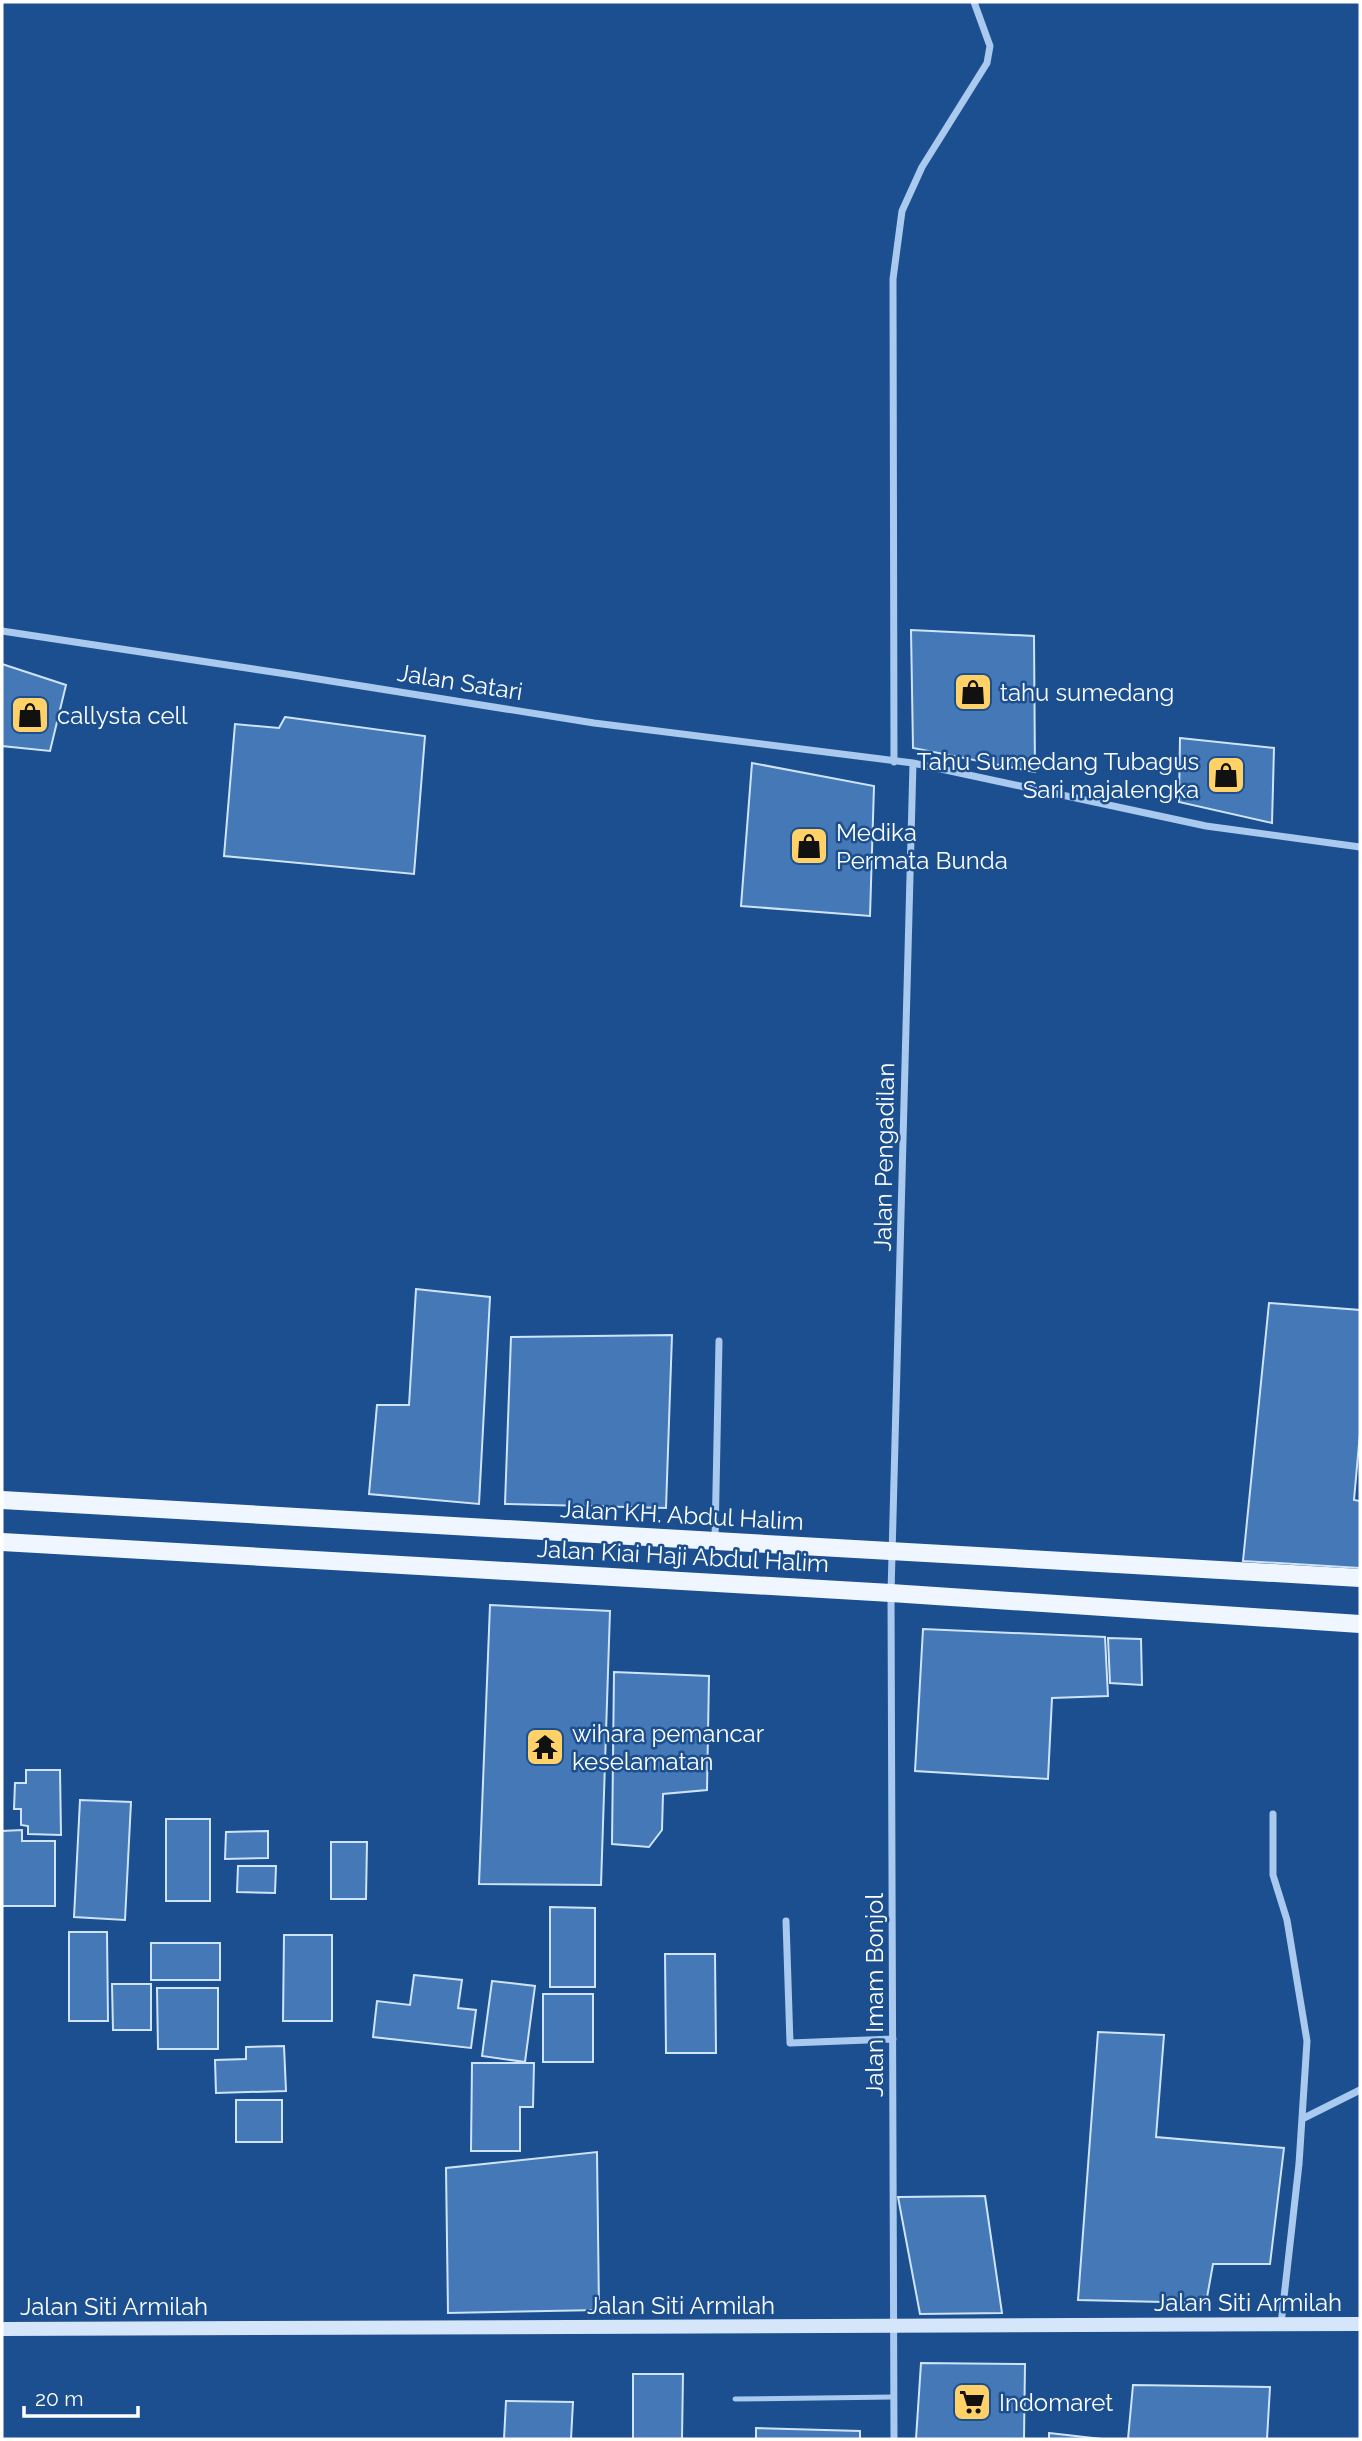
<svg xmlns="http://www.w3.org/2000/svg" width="1362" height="2441" font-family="Raleway,sans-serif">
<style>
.building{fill:#4478b7;stroke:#cfe3fa;stroke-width:2}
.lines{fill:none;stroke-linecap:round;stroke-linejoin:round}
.lane{stroke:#a9c9ee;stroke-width:5}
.street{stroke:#a9c9ee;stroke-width:7}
.secondary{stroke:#d6e6fa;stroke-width:14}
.primary{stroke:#f0f6ff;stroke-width:18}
.labels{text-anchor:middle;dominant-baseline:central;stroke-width:5;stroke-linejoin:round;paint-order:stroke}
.street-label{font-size:24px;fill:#fff;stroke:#1b4f8f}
.poi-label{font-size:24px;fill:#fff;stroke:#1b4f8f;text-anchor:start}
</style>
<rect width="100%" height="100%" fill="#1b4f8f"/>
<path class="building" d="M911,630L1034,636L1035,772L913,748Z
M2,664L66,685L50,751L2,746Z
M285,717L425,736L414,874L224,856L235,724L279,728Z
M1180,738L1274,748L1272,823L1179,802Z
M752,763L874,786L870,916L741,906Z
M416,1289L490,1297L479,1504L369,1494L377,1405H409Z
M1269,1303L1360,1310V1433L1354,1500L1360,1501V1568L1243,1561Z
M672,1335L666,1508L505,1504L511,1337Z
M490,1605L610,1611L601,1885L479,1884Z
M923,1629L1105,1637L1108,1696L1052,1698L1048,1779L915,1771Z
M1108,1638L1141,1639L1142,1685L1110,1683Z
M614,1672L709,1676L707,1790L663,1794L662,1830L649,1847L612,1844Z
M26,1770H60L61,1835L28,1834V1826L21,1825V1809H14L15,1783H26Z
M80,1800L131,1802L125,1920L74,1917Z
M166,1819H210V1901H166Z
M22,1830V1841H55V1906H2V1831Z
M268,1831V1858L225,1859L226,1832Z
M331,1842H367L366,1899H331Z
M238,1866H276L275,1893L237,1892Z
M550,1907L595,1908V1987H550Z
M69,1932H107L108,2021H69Z
M284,1935H332V2021H283Z
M151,1943H220V1980H151Z
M665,1954H715L716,2053H666Z
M414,1975L462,1980L458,2008L476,2010L471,2048L373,2037L377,2001L410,2005Z
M492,1981L535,1986L525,2062L482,2056Z
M112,1984H151V2030H113Z
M157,1988H218V2049H158Z
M543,1994H593V2062H543Z
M1098,2032L1164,2035L1156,2137L1284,2148L1270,2264H1213L1206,2303L1078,2300Z
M284,2046L286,2091L216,2093L215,2060L246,2059V2047Z
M472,2063H534L533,2107H520V2151H471Z
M236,2100H282V2142H236Z
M597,2152L599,2310L448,2313L446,2168Z
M985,2196L1002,2313L920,2314L898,2197Z
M921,2363L1025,2364L1024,2439H916Z
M633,2374H683L682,2439H633Z
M1133,2385L1270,2387L1267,2439H1128Z
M506,2401L573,2402L571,2439H504Z
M756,2428L860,2431V2439H756Z
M1049,2433L1102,2439H1049Z"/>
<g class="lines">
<path class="lane" d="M735,2399L894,2397"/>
<path class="street" d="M2,631L293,675L594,723L913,763L1206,826L1360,847
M894,762L893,279L902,211L922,167L987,63L990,46L974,2
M715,1540L719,1341
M1273,1814V1875L1287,1920L1307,2041L1299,2164L1281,2324
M786,1921L790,2043L893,2039
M1302,2119L1360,2090
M894,2439L891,1593L913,763"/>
<path class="secondary" d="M2,2329L1360,2324"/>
<path class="primary" d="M2,1500L1360,1578
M2,1542L891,1593L1360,1624"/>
</g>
<defs>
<symbol id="shop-square" viewBox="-11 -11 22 22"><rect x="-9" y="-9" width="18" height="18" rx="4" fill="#ffd166" stroke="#1b4f8f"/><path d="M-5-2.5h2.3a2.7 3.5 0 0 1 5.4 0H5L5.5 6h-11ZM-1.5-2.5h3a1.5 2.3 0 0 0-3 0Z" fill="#111"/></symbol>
<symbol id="temple-square" viewBox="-11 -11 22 22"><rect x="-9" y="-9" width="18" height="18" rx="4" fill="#ffd166" stroke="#1b4f8f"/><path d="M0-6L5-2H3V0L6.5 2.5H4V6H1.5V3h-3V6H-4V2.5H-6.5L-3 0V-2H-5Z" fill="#111"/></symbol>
<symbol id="supermarket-square" viewBox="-11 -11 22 22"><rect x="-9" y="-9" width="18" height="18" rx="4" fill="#ffd166" stroke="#1b4f8f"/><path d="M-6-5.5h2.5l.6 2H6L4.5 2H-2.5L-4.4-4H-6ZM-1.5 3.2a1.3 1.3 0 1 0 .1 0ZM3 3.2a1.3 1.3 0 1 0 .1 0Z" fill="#111"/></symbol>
</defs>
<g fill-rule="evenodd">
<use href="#shop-square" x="951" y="670" width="44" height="44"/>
<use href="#shop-square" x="8" y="693" width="44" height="44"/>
<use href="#shop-square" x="1204" y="753" width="44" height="44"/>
<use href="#shop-square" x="787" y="824" width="44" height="44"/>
<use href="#temple-square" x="523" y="1725" width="44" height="44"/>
<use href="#supermarket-square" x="950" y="2380" width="44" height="44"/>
</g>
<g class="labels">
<g class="street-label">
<text transform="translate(460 682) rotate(9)">Jalan Satari</text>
<text transform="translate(884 1157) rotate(-89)">Jalan Pengadilan</text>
<text transform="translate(682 1515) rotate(3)">Jalan KH. Abdul Halim</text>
<text transform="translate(683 1556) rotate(3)">Jalan Kiai Haji Abdul Halim</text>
<text transform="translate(874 1995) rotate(-90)">Jalan Imam Bonjol</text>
<text x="1248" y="2302">Jalan Siti Armilah</text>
<text x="681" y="2305">Jalan Siti Armilah</text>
<text x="114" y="2306">Jalan Siti Armilah</text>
</g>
<g class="poi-label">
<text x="1000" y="692">tahu sumedang</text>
<text x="57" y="715">callysta cell</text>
<text x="1199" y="761" text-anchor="end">Tahu Sumedang Tubagus<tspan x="1199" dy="28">Sari majalengka</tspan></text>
<text x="836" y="832">Medika<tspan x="836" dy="28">Permata Bunda</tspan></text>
<text x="572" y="1733">wihara pemancar<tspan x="572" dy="28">keselamatan</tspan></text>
<text x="999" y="2402">Indomaret</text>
</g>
</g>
<rect width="1362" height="2441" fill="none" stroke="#ffffff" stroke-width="7"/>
<path d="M24 2406v10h114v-10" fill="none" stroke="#ffffff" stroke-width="3.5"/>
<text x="35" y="2406" font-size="21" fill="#ffffff" stroke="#1b4f8f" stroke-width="5" paint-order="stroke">20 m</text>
</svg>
